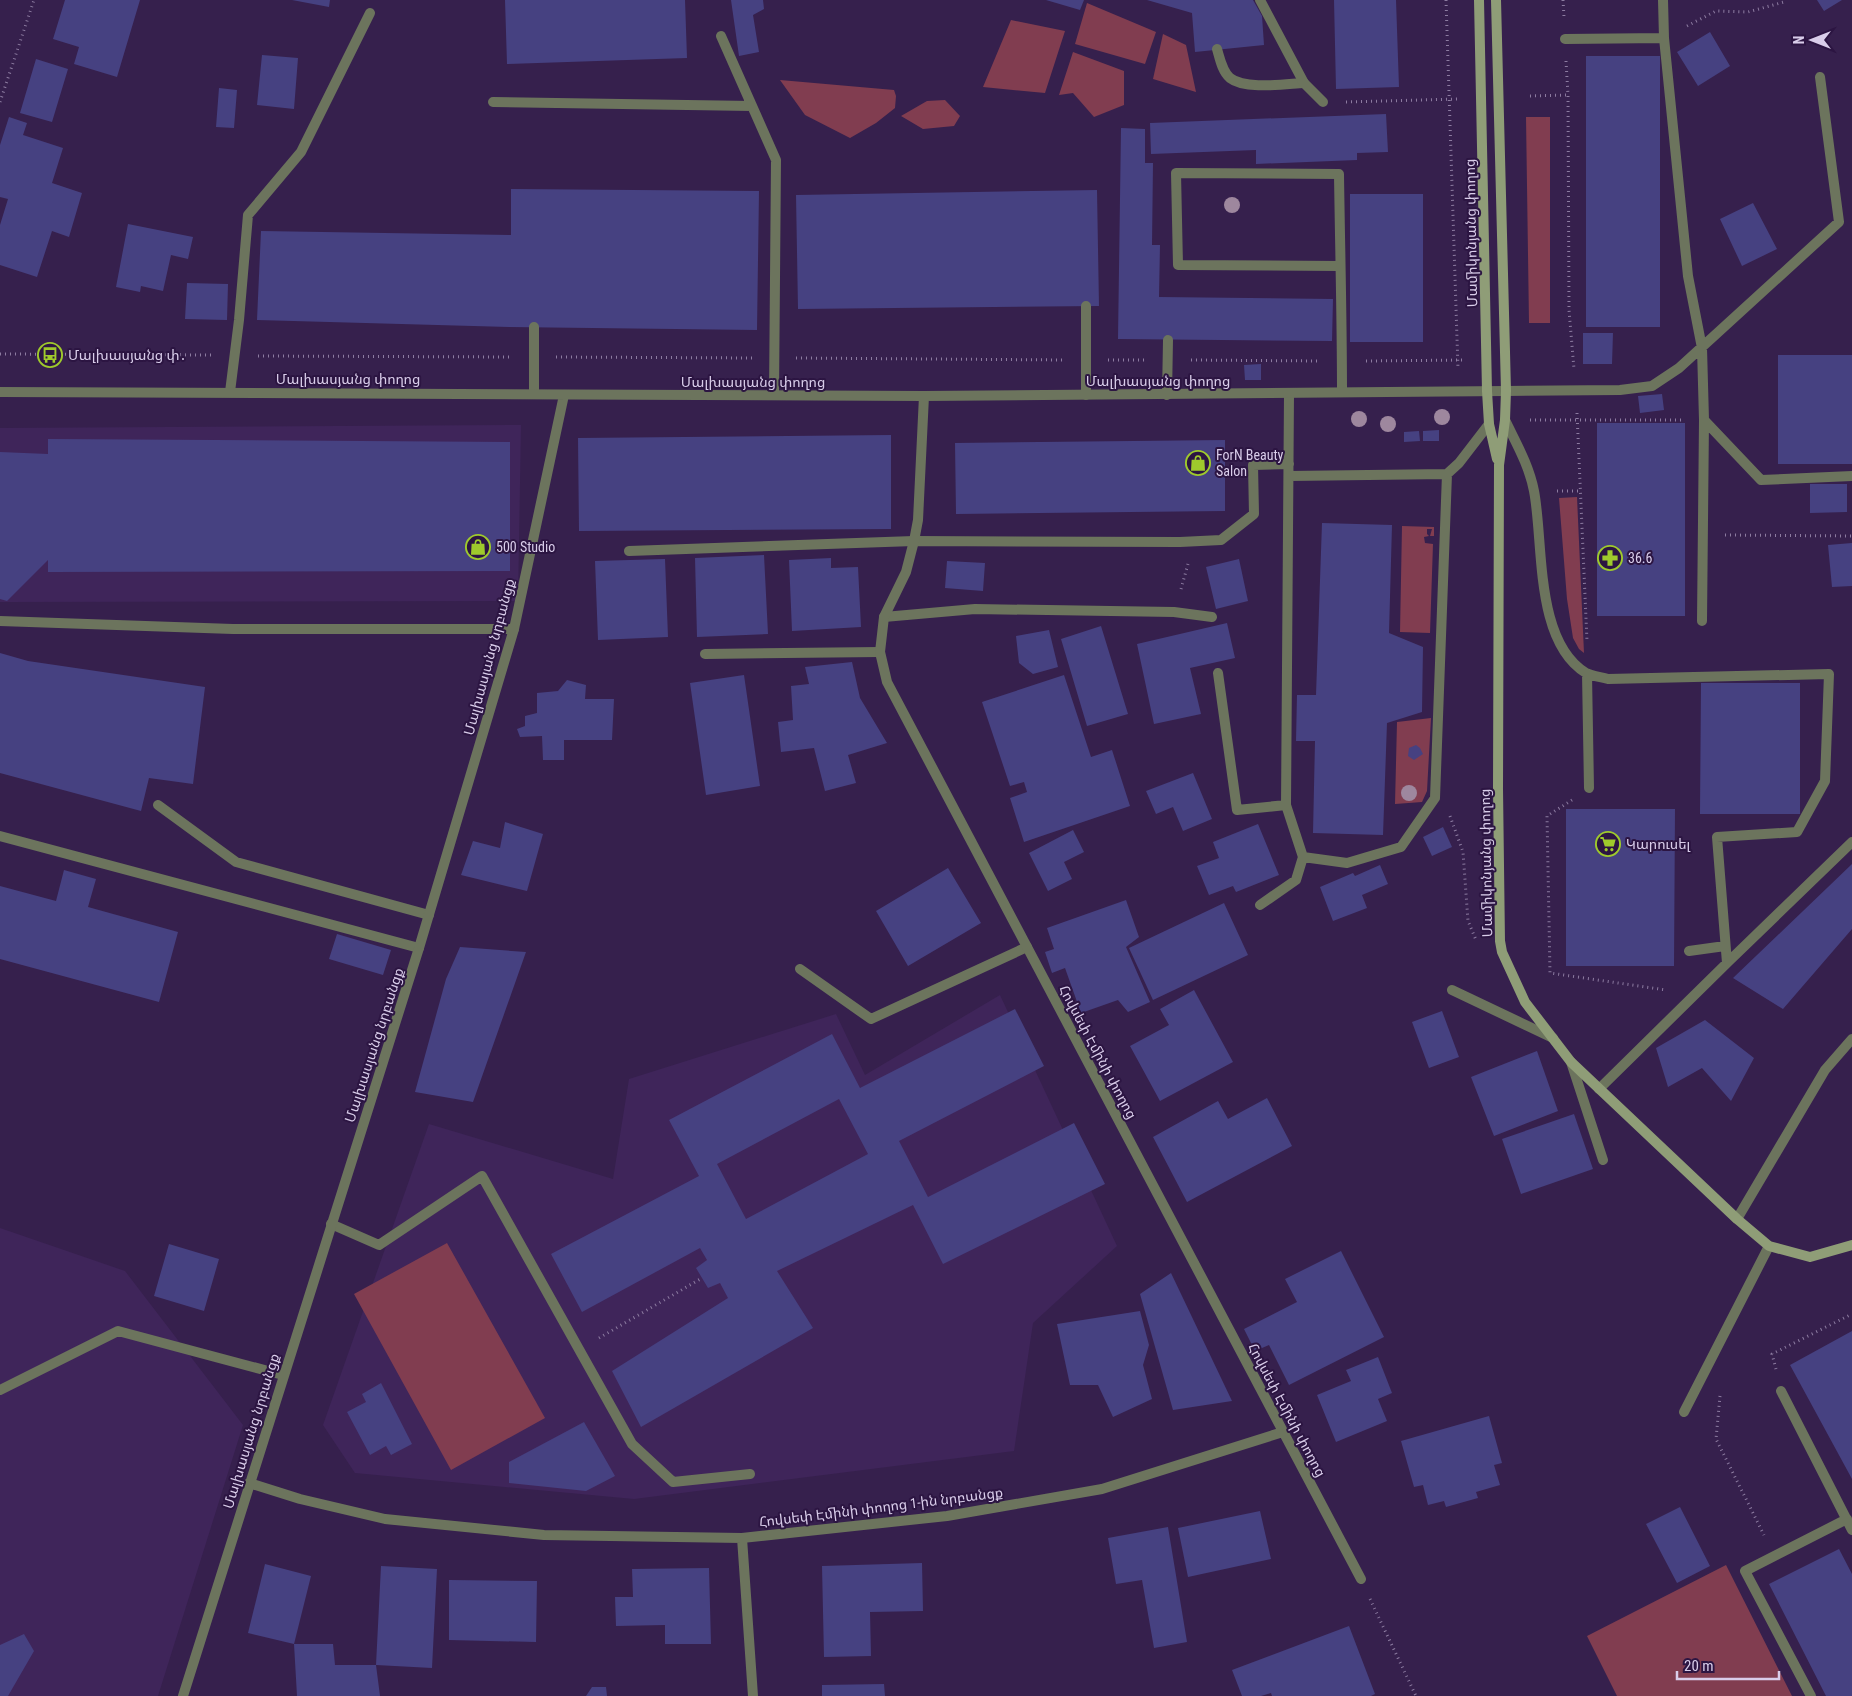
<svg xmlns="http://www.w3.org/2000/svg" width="1852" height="1696" font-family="'Roboto Condensed','Noto Sans Armenian',sans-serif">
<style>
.built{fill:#3f255a}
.green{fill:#813d50}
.building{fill:#464181;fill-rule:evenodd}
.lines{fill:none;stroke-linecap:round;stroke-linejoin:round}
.path{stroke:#8d7ca1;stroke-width:3;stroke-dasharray:1 4;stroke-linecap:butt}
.lane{stroke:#6c745d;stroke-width:10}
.street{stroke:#6c745d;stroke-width:10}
.secondary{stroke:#8f9d77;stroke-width:10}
.tree{fill:#9e879e}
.labels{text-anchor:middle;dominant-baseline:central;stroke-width:4;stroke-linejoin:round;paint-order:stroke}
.street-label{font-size:14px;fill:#d9cdea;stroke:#2c1542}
.poi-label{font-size:14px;fill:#d9cdea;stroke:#2c1542;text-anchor:start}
</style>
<rect width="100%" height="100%" fill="#36204d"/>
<path class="built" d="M521,425L518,601L0,602V428Z
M1000,995L1117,1246L1033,1323L1014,1451L634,1499L355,1473L323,1425L429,1124L613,1179L629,1079L836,1014L865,1075Z
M0,1228L125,1271L243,1425L158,1696H0Z"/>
<path class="green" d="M1087,3L1156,32L1145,64L1075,44Z
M1011,20L1065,31L1045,93L983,87Z
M1163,34L1186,45L1196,92L1153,79Z
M1073,52L1124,71V105L1094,117L1073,93L1059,95Z
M780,80L894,90L896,96L895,108L876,123L850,138L805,115Z
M945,100L960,116L954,126L923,129L901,116L927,101Z
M1526,117H1550V323H1529Z
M1577,497L1584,653L1579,649L1573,638L1567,599L1559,498Z
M1402,526L1434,527V536H1430L1432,529H1427V534L1429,536L1424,537L1425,543L1433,544L1430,633L1400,632Z
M1431,718L1427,791L1422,802L1395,804L1397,722Z
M447,1243L545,1418L451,1470L354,1294Z
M1726,1565L1792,1696H1617L1587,1636Z"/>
<path class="building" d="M65,0H140L117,77L74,64L79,47L53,39Z
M292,0H330L329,7Z
M505,0H685L687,58L507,64Z
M731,0H763L764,9L753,15L759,52L739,56Z
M1046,0H1084L1080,10Z
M1147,0H1253L1262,16L1264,45L1195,52L1192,13Z
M1334,0H1396L1399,87L1336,89Z
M1817,0H1842L1824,11Z
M1710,32L1730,66L1698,86L1677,52Z
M262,55L298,58L294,109L257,105Z
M1586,56H1660V327H1586Z
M36,59L68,69L52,122L20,113Z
M219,88L237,90L234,128L216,127Z
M1386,114L1388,152L1357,153V160L1256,164V150L1151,154L1150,123Z
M9,117L27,123L23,135L63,148L52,183L82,193L69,237L52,231L37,277L0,265V225L8,199L0,197V145Z
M1121,128L1145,129V163H1153L1152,245H1160L1159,297L1333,299L1332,341L1118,339Z
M511,189L759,191L757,330L509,327L257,320L261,231L511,235Z
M1097,190L1099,306L798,309L796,195Z
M1350,194H1423V342H1350Z
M1753,203L1777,249L1742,266L1720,219Z
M128,224L193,237L188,259L171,255L163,291L141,286L140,292L116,287Z
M187,283L228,284L227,320L185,319Z
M1583,333H1613L1612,364H1583Z
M1778,355H1852V464H1778Z
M1261,364V380H1245L1244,365Z
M1662,394L1664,410L1640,413L1638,396Z
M1597,423H1685V616H1597Z
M1439,430V441H1423V431Z
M1419,431L1420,441L1404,442V432Z
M891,435V529L579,531L578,438Z
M48,439L510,442V571L48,572V560L7,601L0,599V452L48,454Z
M1225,440V511L956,514L955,443Z
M1810,484H1847V512L1810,513Z
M1322,523L1392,525L1389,633L1423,647L1422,712L1387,723L1383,835L1313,833L1315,741H1296L1297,695H1316Z
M1852,543V586L1832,587L1828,545Z
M764,555L768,634L697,637L695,558Z
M831,558V568L858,567L861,627L792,631L789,560Z
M665,559L668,637L598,640L595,561Z
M1239,559L1248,601L1216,609L1206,567Z
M947,561L985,563L983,591L945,588Z
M1227,623L1235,658L1190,668L1201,714L1154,724L1137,644Z
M1101,626L1128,714L1087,726L1061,639Z
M1049,630L1058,667L1033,674L1019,663L1016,636Z
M0,653L28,661L205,687L193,784L149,778L141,811L0,773Z
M852,662L860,698L887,743L848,755L856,783L825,791L814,748L781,752L778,722L793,720L791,686L809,684L805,667Z
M744,675L760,786L706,795L690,683Z
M1064,675L1091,757L1112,750L1130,806L1024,842L1010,798L1027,792L1024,782L1010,786L982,702Z
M567,680L586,685L585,699H614L612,740H564V760H543L542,736L520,737L517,729L525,726V716L537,713V693L558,691Z
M1701,683H1800V814H1700Z
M1416,745L1420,748L1423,754L1414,760L1408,756L1409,748Z
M1193,773L1212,819L1183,831L1173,807L1156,814L1146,791Z
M1566,809H1675L1674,966H1566Z
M505,822L543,834L527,891L461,875L473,841L500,848Z
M1258,824L1279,875L1236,892L1233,886L1209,895L1197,866L1219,858L1213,842Z
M1443,827L1452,847L1432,856L1423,837Z
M1073,830L1084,852L1064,862L1072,879L1048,891L1029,853Z
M1852,864V929L1783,1009L1733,978Z
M1380,865L1388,884L1362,895L1367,908L1333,921L1320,887L1353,873L1355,876Z
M948,868L981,923L908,966L876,911Z
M64,870L96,879L88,907L178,932L159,1002L0,959V886L56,901Z
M1126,900L1139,937L1126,947L1150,1002L1128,1012L1118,1000L1081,1013L1065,968L1052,973L1045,952L1054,949L1047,928Z
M1224,903L1248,955L1153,1000L1129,948Z
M337,934L391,950L383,975L329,959Z
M460,947L526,952L473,1102L415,1092L446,979Z
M1194,990L1233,1062L1160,1101L1130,1046L1169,1025L1160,1009Z
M1015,1009L1044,1066L899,1141L928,1197L1074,1123L1105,1184L943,1264L913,1205L777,1271L813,1328L641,1427L612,1371L728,1298L720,1283L708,1288L696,1268L707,1260L700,1248L582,1312L551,1254L699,1176L669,1120L832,1034L860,1088ZM839,1099L868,1154L746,1219L717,1164Z
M1442,1011L1459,1057L1429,1068L1412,1022Z
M1705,1020L1754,1058L1731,1101L1702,1068L1668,1087L1656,1048Z
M1537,1051L1558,1111L1494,1136L1471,1077Z
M1267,1098L1292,1146L1187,1202L1153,1137L1218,1101L1228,1119Z
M1574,1114L1593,1169L1521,1194L1502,1139Z
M169,1244L219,1259L204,1311L154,1296Z
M1341,1251L1384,1337L1289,1385L1269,1345L1255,1351L1244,1329L1297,1302L1285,1279Z
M1171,1273L1232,1401L1173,1410L1140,1294Z
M1140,1311L1149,1345L1143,1365L1152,1399L1113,1417L1098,1385H1070L1057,1324Z
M1852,1331V1479L1790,1365Z
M1378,1357L1392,1393L1378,1399L1387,1421L1336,1442L1317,1395L1351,1381L1346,1370Z
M381,1383L412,1444L391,1455L386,1446L370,1455L347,1412L366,1402L362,1394Z
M1489,1416L1502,1463L1494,1465L1500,1485L1476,1492L1478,1498L1446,1507L1444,1501L1428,1505L1423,1485L1414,1487L1401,1441Z
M584,1422L615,1476L586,1491L509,1483V1462Z
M1680,1507L1710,1566L1677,1583L1646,1524Z
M1260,1511L1271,1559L1188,1577L1178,1528Z
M1168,1527L1187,1642L1154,1648L1142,1580L1116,1584L1108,1538Z
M1839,1549L1852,1574V1696H1826L1769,1584Z
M922,1563L923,1611L870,1612L871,1656L824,1657L822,1566Z
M265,1564L311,1576L294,1644L248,1633Z
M381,1566L437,1569L432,1668L376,1665Z
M709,1568L711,1644H665V1625L616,1626L615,1597H633L632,1569Z
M449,1580L537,1581L536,1642L449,1640Z
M1349,1626L1375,1694L1371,1696H1272L1271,1693L1261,1696H1242L1232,1670Z
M24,1634L34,1651L8,1696H0V1645Z
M294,1644H333L335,1665H376L380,1696H297Z
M884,1684L885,1696H822V1685Z
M592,1687H606L607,1696H586Z"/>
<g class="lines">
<path class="path" d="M1446,0L1458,369
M1563,0L1564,17
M1687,26L1716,11L1748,12L1784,2V0
M1566,61L1568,95L1569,310L1574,369
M1530,96L1568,95
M0,102L34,0
M1346,102L1458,99
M0,354L212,355
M258,356L512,357
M556,357L752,358
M796,358L1064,360
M1108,360H1144
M1191,360L1319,361
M1366,361L1464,360
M1577,413L1587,641
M1530,420H1681
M1557,491H1581
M1725,535L1852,536
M1181,589L1188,564
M1572,800L1547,816L1550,973L1666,990
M1450,816L1463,852L1468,921L1476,940
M599,1338L702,1278
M1776,1369L1772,1354L1852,1314
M1720,1396L1716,1439L1764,1535
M1370,1599L1416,1696"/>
<path class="lane" d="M1663,0L1664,38L1688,276L1702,348L1704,420L1702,621
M721,36L776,160L774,395
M1565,39L1664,38
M1217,49C1220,59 1222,71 1230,78C1245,90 1285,84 1304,83
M493,102L752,106
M1340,266L1178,265L1176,173L1339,174C1340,247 1342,319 1342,392
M1086,306V395
M534,327V394
M1506,391L1620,390L1652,386L1679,368L1839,222L1820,77
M230,392L239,320L248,215L301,152L370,13
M1289,394L1286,805L1303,857L1347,863L1401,847L1435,798L1447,474
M1167,395L1168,340
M1505,420C1516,443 1529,465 1534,491C1544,543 1534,641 1586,673C1592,676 1601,677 1608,679L1829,674L1825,781L1797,832L1717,837L1727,963L1599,1089
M1704,420L1761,480L1852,476
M1289,476L1447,474L1459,463L1489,424
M629,551L914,541L1180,542L1221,540L1254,514L1253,465L1289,464
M884,617L975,609L1174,612L1212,617
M0,621L233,629H514
M705,654L880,652
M1218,673L1237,810L1286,805
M1587,674L1589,788
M158,805L236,862L429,915
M0,836L419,948
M1260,905L1296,880L1303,857
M1689,951L1725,946
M1727,963L1852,842
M800,969L871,1019L1027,947
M1452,990L1553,1038
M1571,1062L1603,1160
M1737,1219L1825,1070L1852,1039
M331,1224L379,1245L482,1176L632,1444L673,1482L750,1474
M0,1390L118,1331L283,1375
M1781,1391L1852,1530
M1684,1412L1769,1246
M1811,1696L1745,1571L1847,1519"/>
<path class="street" d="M1260,0L1304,83L1323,102
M0,392L924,396L1506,391
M924,396L918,520L914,541L906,572L884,617L880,652L887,682L1361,1579
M249,1483L300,1499L385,1519L544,1535L742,1538L947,1516L1102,1489L1283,1432
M742,1538L753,1696
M183,1696L419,948L514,629L564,395"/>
<path class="secondary" d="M1479,0L1487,391L1489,424L1497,459
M1496,0L1506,391L1505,420L1499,465L1498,789L1500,941L1502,952L1525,1002L1571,1062L1737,1219L1769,1246L1810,1257L1852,1245"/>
</g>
<g class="tree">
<circle cx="1232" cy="205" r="8"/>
<circle cx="1442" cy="417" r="8"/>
<circle cx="1359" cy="419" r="8"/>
<circle cx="1388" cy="424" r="8"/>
<circle cx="1409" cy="793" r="8"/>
</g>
<defs>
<symbol id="bus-ring" viewBox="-11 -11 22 22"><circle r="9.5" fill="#2c1542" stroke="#9fca2c" stroke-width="1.5"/><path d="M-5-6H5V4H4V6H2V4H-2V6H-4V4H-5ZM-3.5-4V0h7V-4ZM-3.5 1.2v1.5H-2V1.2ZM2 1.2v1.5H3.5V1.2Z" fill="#9fca2c"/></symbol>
<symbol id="shop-ring" viewBox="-11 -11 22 22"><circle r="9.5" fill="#2c1542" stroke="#9fca2c" stroke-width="1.5"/><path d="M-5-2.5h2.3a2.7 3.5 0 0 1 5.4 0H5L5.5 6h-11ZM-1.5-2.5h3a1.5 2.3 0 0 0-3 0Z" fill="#9fca2c"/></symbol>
<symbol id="pharmacy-ring" viewBox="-11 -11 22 22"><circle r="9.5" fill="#2c1542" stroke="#9fca2c" stroke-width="1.5"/><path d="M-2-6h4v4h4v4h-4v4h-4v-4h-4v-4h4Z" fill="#9fca2c"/></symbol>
<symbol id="supermarket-ring" viewBox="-11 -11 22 22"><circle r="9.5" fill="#2c1542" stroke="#9fca2c" stroke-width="1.5"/><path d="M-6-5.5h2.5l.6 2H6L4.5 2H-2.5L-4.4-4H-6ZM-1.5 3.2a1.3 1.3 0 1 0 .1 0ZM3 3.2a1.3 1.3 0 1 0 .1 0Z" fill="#9fca2c"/></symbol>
</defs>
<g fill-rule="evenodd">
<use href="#bus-ring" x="36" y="341" width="28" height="28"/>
<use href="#shop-ring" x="1184" y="449" width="28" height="28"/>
<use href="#shop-ring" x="464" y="533" width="28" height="28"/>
<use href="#pharmacy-ring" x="1596" y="544" width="28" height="28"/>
<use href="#supermarket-ring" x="1594" y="830" width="28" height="28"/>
</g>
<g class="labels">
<g class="street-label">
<text transform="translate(1471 233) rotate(-91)">Մամիկոնյանց փողոց</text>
<text x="348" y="379">Մալխասյանց փողոց</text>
<text x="1158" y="381">Մալխասյանց փողոց</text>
<text x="753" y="382">Մալխասյանց փողոց</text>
<text transform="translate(489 657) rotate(-75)">Մալխասյանց նրբանցք</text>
<text transform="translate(1486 863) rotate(-91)">Մամիկոնյանց փողոց</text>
<text transform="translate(374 1045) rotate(-72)">Մալխասյանց նրբանցք</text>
<text transform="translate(1098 1052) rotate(62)">Հովսեփ Էմինի փողոց</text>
<text transform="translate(1287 1410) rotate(62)">Հովսեփ Էմինի փողոց</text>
<text transform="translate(251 1431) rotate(-73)">Մալխասյանց նրբանցք</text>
<text transform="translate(881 1507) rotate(-7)">Հովսեփ Էմինի փողոց 1-ին նրբանցք</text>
</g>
<g class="poi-label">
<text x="68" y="355">Մալխասյանց փ․</text>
<text x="1216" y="455">ForN Beauty<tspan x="1216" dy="16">Salon</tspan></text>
<text x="496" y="547">500 Studio</text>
<text x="1628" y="558">36.6</text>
<text x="1626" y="844">Կարուսել</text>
</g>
</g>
<g transform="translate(1812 40) rotate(270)" stroke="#2c1542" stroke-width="4" paint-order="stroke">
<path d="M0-4L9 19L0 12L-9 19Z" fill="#d9cdea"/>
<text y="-8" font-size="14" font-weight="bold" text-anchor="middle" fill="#d9cdea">N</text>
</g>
<path d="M1677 1671v8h102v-8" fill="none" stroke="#d9cdea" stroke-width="2.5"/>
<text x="1684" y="1671" font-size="15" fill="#d9cdea" stroke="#2c1542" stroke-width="4" paint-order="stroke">20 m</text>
</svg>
